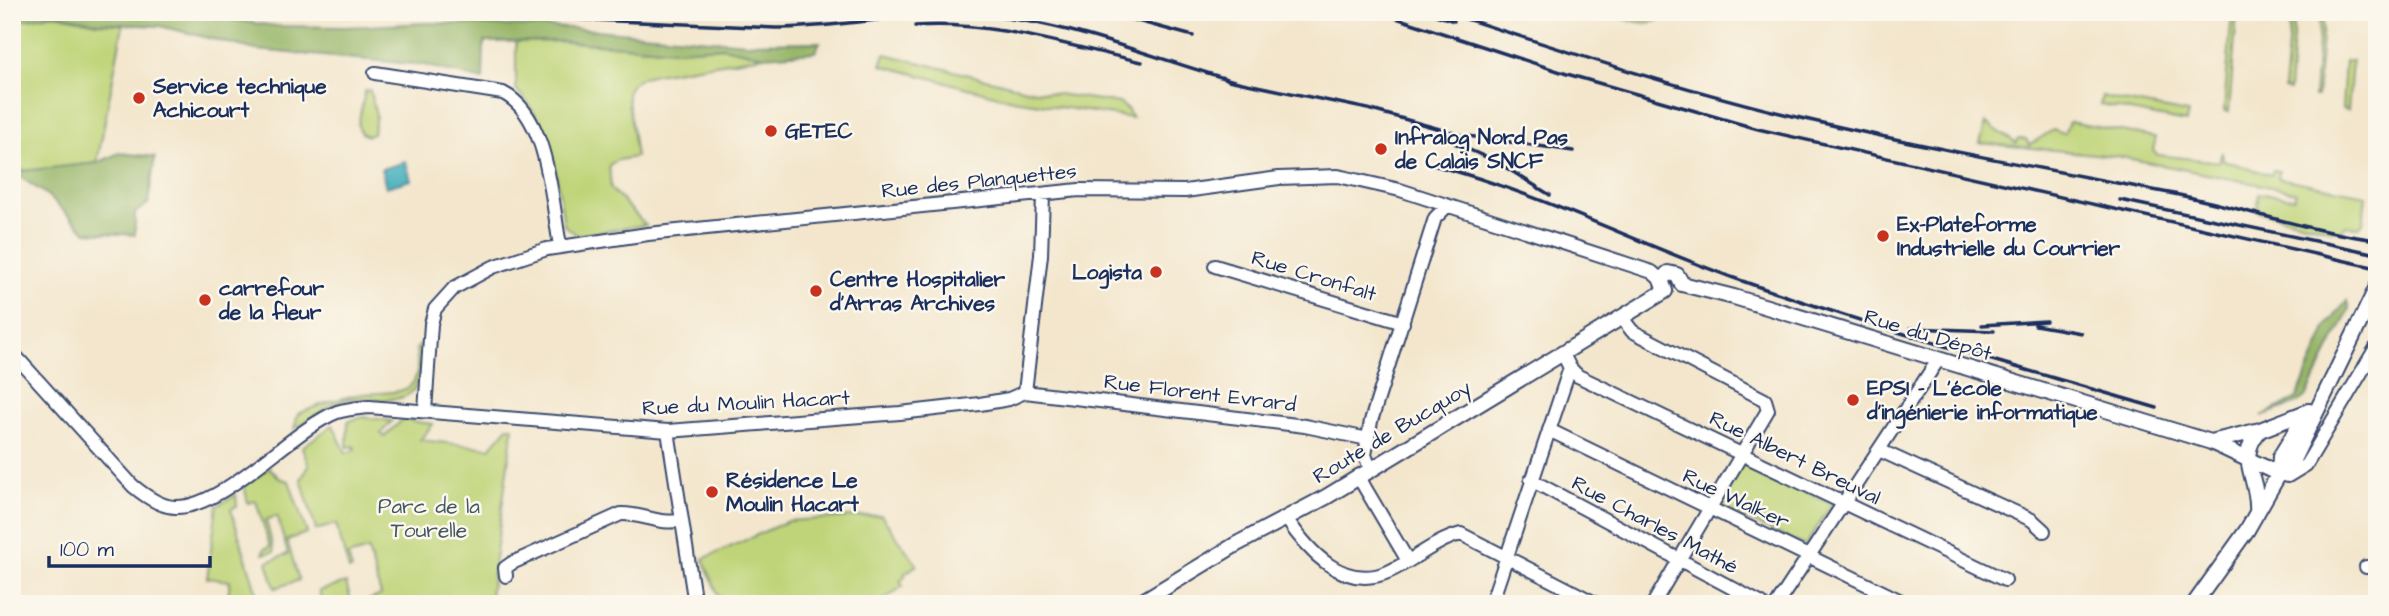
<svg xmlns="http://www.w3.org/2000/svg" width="2389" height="616" font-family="'Architects Daughter',sans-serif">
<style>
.green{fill:#bfd478;stroke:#6d826b;stroke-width:2}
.forest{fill:#97b668;stroke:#597263;stroke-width:2}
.water{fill:#3baab8;stroke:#2b6c8b;stroke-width:2}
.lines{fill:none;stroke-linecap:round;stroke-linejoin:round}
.minor-casing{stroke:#3b4a6e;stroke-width:16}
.major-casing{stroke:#3b4a6e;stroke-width:18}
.minor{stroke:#fff;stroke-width:12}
.major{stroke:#fff;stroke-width:14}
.rail{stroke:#1b2f5e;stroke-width:3.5}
.poi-dot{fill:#c8321e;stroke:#fbf7ec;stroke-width:2.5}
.labels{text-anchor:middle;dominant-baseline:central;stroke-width:5;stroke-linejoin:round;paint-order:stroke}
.poi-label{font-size:21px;font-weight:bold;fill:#1b2f5e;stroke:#fbf7ec;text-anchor:start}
.street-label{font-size:21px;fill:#1b2f5e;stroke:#fbf7ec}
.park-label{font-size:21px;fill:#445864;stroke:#fbf7ec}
</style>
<rect width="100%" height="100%" fill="#fbf7ec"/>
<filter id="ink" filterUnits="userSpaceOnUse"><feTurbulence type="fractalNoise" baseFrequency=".0143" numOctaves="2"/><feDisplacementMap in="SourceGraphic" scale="14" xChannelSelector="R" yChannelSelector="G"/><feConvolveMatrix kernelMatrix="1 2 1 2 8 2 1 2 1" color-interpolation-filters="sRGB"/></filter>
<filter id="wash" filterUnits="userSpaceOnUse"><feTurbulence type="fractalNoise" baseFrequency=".00686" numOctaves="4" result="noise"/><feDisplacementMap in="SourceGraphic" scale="28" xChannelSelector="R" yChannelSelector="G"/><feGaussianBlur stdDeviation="1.57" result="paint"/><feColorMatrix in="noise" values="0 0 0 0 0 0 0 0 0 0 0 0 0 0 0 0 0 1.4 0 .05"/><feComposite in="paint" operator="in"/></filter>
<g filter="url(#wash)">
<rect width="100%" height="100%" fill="#f3e6cc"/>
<path class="green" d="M1604,12H1670C1651,32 1626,19 1604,12Z
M2232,12H2247V14L2237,13L2229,112L2224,111Z
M2291,12H2295L2289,90L2284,89Z
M2320,12H2324L2317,97H2314Z
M55,14L123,25L97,163L12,172V22Z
M556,41L677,50L723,47L764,56L656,74C642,77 632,79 627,93L636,157L618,160L609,165L611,189L646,225L577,235L564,225C556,173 554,130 516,89V42Z
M885,54L1030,90L1119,103L1127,109L1132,118L1013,100L881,65Z
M2345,61H2352L2348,110L2342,109Z
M370,90L376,115L373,134L367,136L361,133L358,125L365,91Z
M2102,97L2188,113L2186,122L2100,105Z
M2069,122L2156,137L2153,150L2158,155L2219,162L2222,152L2223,160L2271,175L2273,170L2279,171L2278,178L2366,195L2363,223L2359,227L2345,226L2342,232L2257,211L2259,193L2294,198L2296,192L2116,156L1980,143L1986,123L2016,143L2018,139H2026L2029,145L2053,130L2064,134Z
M420,345C423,353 420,363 420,372C415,415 372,392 343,401C325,407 310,419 294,429L298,414C316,406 336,399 356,395C392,389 425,403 416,349Z
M364,417L392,421L381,433L384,437L402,420L433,424L420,440L490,448L508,427H513L489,604H360L381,595L368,550L348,556L352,569L349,570L336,524L316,530L301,479L309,466L302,447L333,425L346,453L355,450L354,446L347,447L348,421Z
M1743,462L1832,504L1805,546L1719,507Z
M270,468L279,478L289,481L307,533L287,540L299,580L275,588L267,562L288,554L277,516L266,520L274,552L263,554L264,549L270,547L256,501L248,503L244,485Z
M236,495L237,506L231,509L260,604H227L230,581L207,578L217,506Z
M881,515L917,565L904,574L905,577L900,581L903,586L878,604H722L703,559L788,521Z
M346,583L352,604H322L319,591Z"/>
<path class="forest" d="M12,12H176L276,26L345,27L429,23L572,28L745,43L820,42L815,52L764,56L723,47L677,50L556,41L484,42L483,80L424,65L256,50L160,26L97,23L55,14L12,22Z
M119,153L155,157L148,204L135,213V235L86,232L46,194L12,172L97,163Z
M2347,301L2349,310L2307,395L2297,403L2262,416L2297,398L2327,326Z"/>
<path class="water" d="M406,162L411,180L386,187L381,169Z"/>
</g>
<g filter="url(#ink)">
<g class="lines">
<defs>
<path id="minor" d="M375,73L503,93C549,116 551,200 560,245
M1215,266L1403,323
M1622,318L1632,331L1765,400L1768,410L1653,604
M12,352L133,486C144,495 160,507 175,507C223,509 291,430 337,412C347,409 359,408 369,407L668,431L900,413L980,404L1009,399L1025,392L1305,426L1368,439
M1570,368L1578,376L2005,580
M1025,392L1041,255L1043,195
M425,411L431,324L435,309L454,288L493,267L547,249L648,234L1079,190L1185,191L1279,178L1338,176L1400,190L1652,272L1661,280
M1549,430L1907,604
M668,431L695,604
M1879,450L2032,520L2044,531
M1370,468L1365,455L1371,421L1435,218L1447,206
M2279,474L2288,476L2306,465L2377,346
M1358,476L1408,561
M1531,480L1762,604
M1286,518C1308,551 1343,591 1388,572C1413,561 1434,541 1461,534L1597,604
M2366,567H2377
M506,576L505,568L512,563L621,514C641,513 662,526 682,520
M1491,604L1570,368L1563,354
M1777,604L1938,360
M1869,604L1876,589"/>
<path id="major" d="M1682,284L1734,297L2211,442L2279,474
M1665,291L1661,280L1668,273L1677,275L1682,284
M2211,442L2260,430L2309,411
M2279,474L2280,457L2308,411
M2257,513C2260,477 2234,459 2260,430
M1138,604L1235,545L1326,497L1665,291
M2194,604L2247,530L2279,474L2291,464L2377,287"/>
</defs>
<use href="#minor" class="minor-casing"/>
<use href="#major" class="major-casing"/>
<use href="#minor" class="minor"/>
<use href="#major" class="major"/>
<path class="rail" d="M405,12L775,28C842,28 909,11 976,15C1066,20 1151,58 1238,82
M1104,12L1193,36
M1139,12L1167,15
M1378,12L1567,74L1758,129L2377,268
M1427,12L1454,21
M1445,12C1556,48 1667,85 1780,113C1912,145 2046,169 2179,195C2243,208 2305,230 2370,239
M915,26C991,20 1068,46 1142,62
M1228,80L1368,109L1461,135L1573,151
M1445,139L1497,162L1550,195
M1433,165C1537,192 1630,240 1731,277C1870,327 2015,366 2157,408
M2120,200L2377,254
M1982,325L2046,321
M2035,325L2081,333
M1910,328L1994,331"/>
</g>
</g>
<g class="poi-dot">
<circle cx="139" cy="98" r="7"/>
<circle cx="771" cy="131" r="7"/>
<circle cx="1381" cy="149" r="7"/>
<circle cx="1883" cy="236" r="7"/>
<circle cx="1156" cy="272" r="7"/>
<circle cx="816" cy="291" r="7"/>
<circle cx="205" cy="300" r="7"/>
<circle cx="1853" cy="400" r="7"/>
<circle cx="712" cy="492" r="7"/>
</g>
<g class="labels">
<g class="poi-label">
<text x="153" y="86">Service technique<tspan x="153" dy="24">Achicourt</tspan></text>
<text x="785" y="131">GETEC</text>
<text x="1395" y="137">Infralog Nord Pas<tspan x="1395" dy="24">de Calais SNCF</tspan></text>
<text x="1897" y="224">Ex-Plateforme<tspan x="1897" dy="24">Industrielle du Courrier</tspan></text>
<text x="1142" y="272" text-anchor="end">Logista</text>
<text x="830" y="279">Centre Hospitalier<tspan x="830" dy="24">d'Arras Archives</tspan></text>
<text x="219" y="288">carrefour<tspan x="219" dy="24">de la fleur</tspan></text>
<text x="1867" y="388">EPSI - L'école<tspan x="1867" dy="24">d'ingénierie informatique</tspan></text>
<text x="726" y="480">Résidence Le<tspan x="726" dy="24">Moulin Hacart</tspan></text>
</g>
<g class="street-label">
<text transform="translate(979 181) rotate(-6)">Rue des Planquettes</text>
<text transform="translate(1314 276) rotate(17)">Rue Cronfalt</text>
<text transform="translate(1928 335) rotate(17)">Rue du Dépôt</text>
<text transform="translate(1200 393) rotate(7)">Rue Florent Evrard</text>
<text transform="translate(746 403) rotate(-3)">Rue du Moulin Hacart</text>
<text transform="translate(1392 432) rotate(-31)">Route de Bucquoy</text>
<text transform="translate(1795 458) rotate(26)">Rue Albert Breuval</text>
<text transform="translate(1736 499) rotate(25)">Rue Walker</text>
<text transform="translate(1655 525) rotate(28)">Rue Charles Mathé</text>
</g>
<g class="park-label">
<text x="429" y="506">Parc de la<tspan x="429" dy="24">Tourelle</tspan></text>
</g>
</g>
<rect width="2389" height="616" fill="none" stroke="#fbf7ec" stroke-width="42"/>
<path d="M49 556v10h161v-10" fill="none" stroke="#1b2f5e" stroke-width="3.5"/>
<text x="60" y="556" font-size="21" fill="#1b2f5e" stroke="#fbf7ec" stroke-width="5" paint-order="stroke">100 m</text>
</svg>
